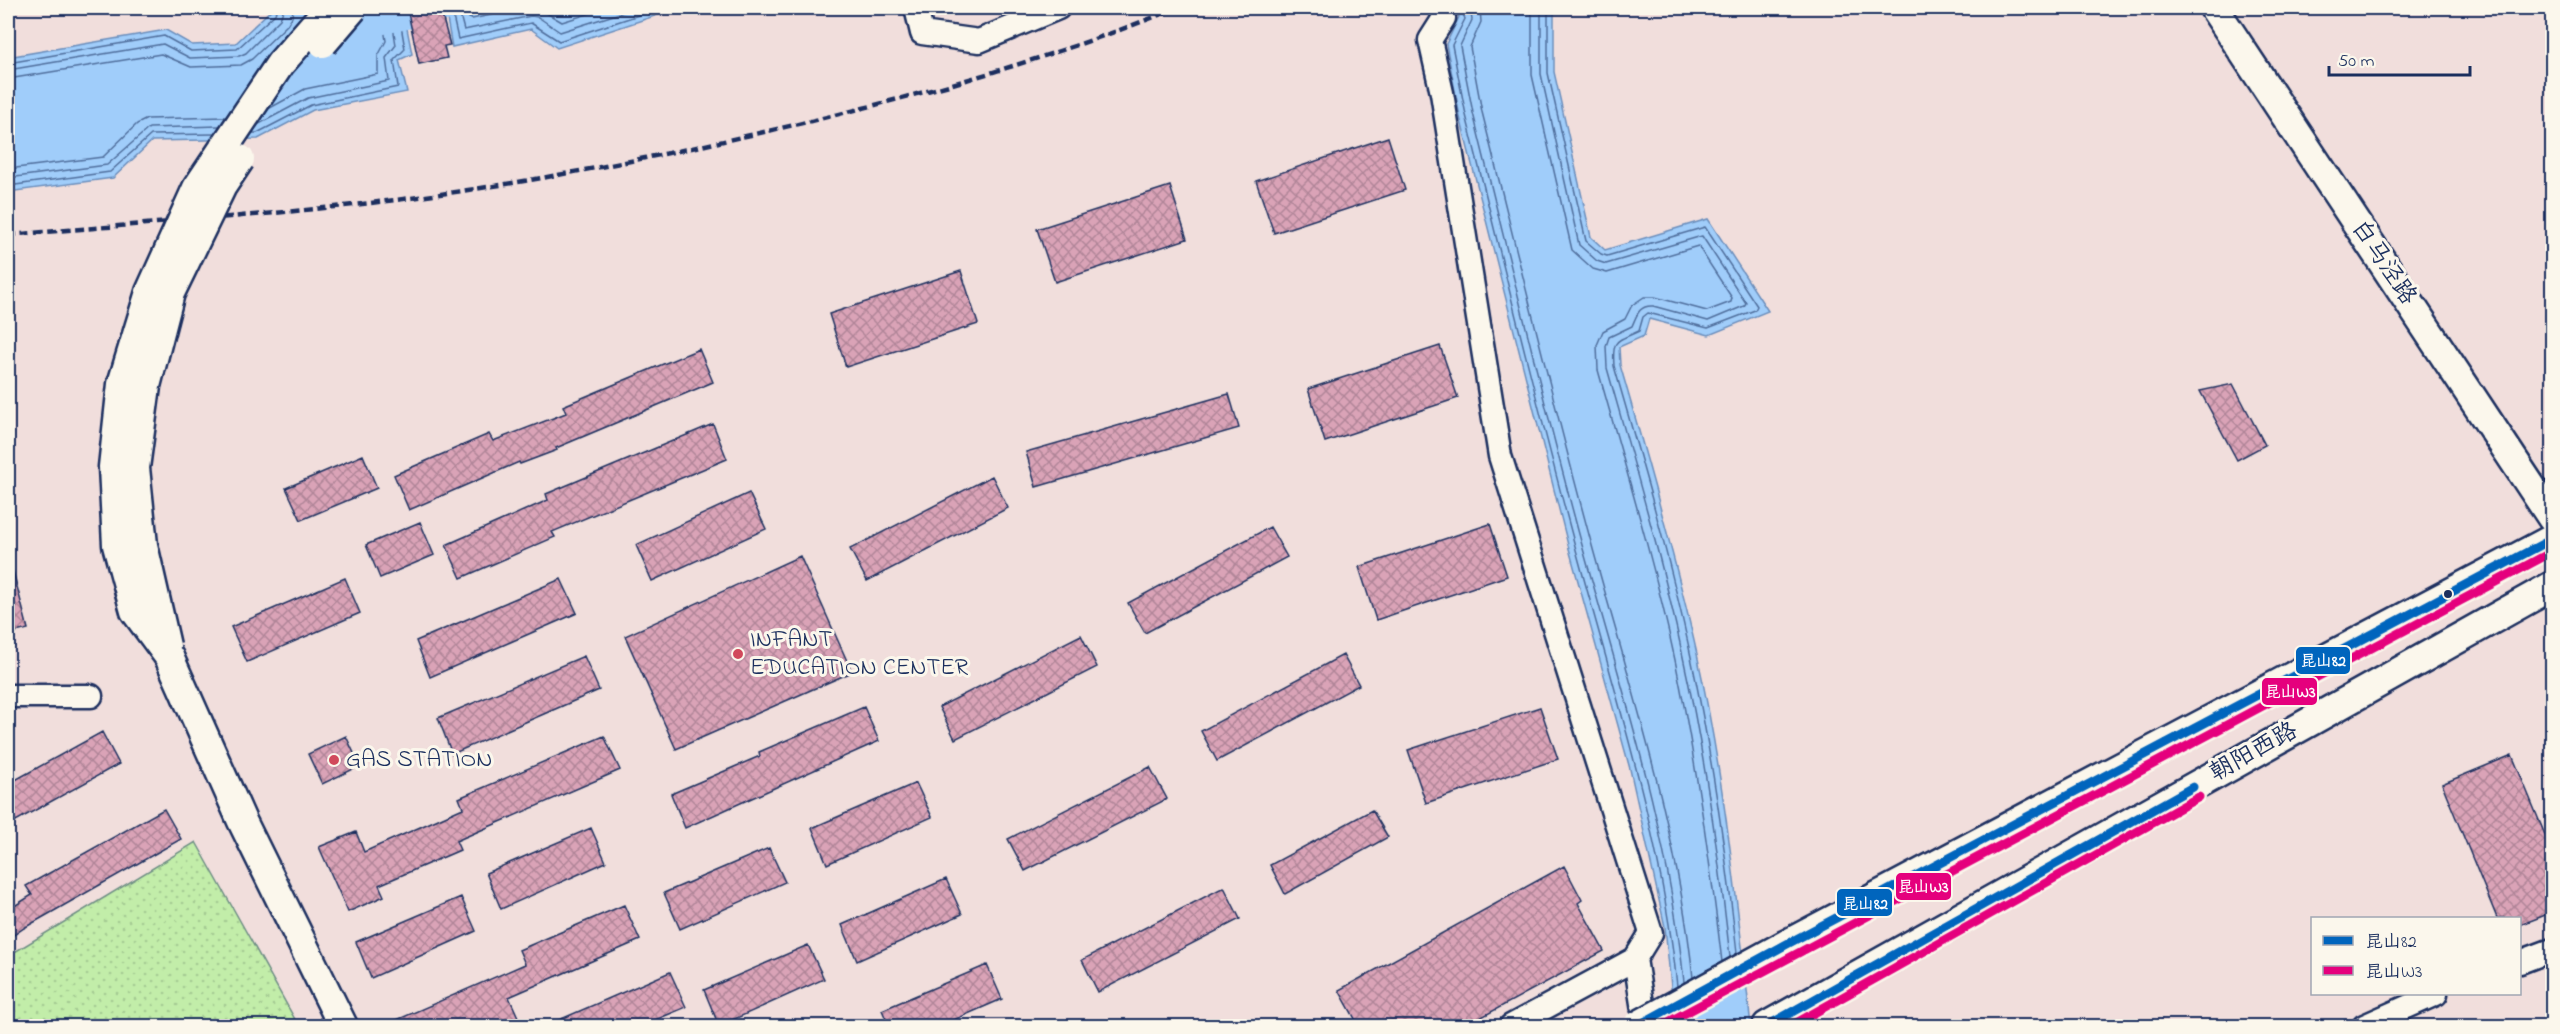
<svg xmlns="http://www.w3.org/2000/svg" width="2560" height="1034" font-family="'Indie Flower','LXGW WenKai TC',sans-serif">
<style>
.park{fill:url(#park-dots);stroke:#6e8e84;stroke-width:1.5}
.water{fill:#a0cdfa;stroke:#6b8ebc;stroke-width:1.5}
.lines{fill:none;stroke-linecap:round;stroke-linejoin:round}
.shore{stroke:#506e9c;stroke-width:1.5}
.canal{stroke:#a0cdfa;stroke-width:20}
.building{fill:url(#building-cross-hatch);stroke:#1b2f5e;stroke-width:1.5}
.minor-casing{stroke:#1b2f5e;stroke-width:27}
.major-casing{stroke:#1b2f5e;stroke-width:33}
.minor{stroke:#fbf7ec;stroke-width:22}
.major{stroke:#fbf7ec;stroke-width:28}
.rail{stroke:#1b2f5e;stroke-width:4.5;stroke-dasharray:9 4.5;stroke-linecap:butt}
.major-bridge-casing{stroke:#1b2f5e;stroke-width:33;stroke-linecap:butt}
.major-bridge{stroke:#fbf7ec;stroke-width:28}
.bus-1-casing{stroke:#fbf7ec;stroke-width:14}
.bus-2-casing{stroke:#fbf7ec;stroke-width:14}
.bus-1{stroke:#0065bd;stroke-width:9}
.bus-2{stroke:#e5007d;stroke-width:9}
.bus-dot{fill:#1b2f5e;stroke:#fbf7ec;stroke-width:2}
.poi-dot{fill:#d1495b;stroke:#fbf7ec;stroke-width:2}
.labels{text-anchor:middle;dominant-baseline:central;stroke-width:6;stroke-linejoin:round;paint-order:stroke}
.street-label{font-size:24px;fill:#1b2f5e;stroke:#fbf7ec}
.poi-label{font-size:24px;fill:#1b2f5e;stroke:#fbf7ec;text-anchor:start}
.line-badge{stroke:#fbf7ec;stroke-width:2}
.badge-label{font-size:16px;text-anchor:middle;font-weight:bold;fill:#fff}
</style>
<defs>
<pattern id="park-dots" width="8" height="8" patternUnits="userSpaceOnUse" patternTransform="scale(1.5)"><rect width="8" height="8" fill="#c2eda9"/><path d="M2 2h.1M6 6h.1" fill="none" stroke="#a6cc94" stroke-width="1.8" stroke-linecap="round"/></pattern>
<pattern id="building-cross-hatch" width="8" height="8" patternUnits="userSpaceOnUse" patternTransform="scale(1.5)"><rect width="8" height="8" fill="#daa3b7"/><path d="M0 0l8 8M0 8l8-8" fill="none" stroke="#b08598"/></pattern>
</defs>
<rect width="100%" height="100%" fill="#f1dedc"/>
<filter id="ink" filterUnits="userSpaceOnUse"><feTurbulence type="fractalNoise" baseFrequency=".0167" numOctaves="2"/><feDisplacementMap in="SourceGraphic" scale="12" xChannelSelector="R" yChannelSelector="G"/><feConvolveMatrix kernelMatrix="1 2 1 2 8 2 1 2 1" color-interpolation-filters="sRGB"/></filter>
<g filter="url(#ink)">
<path class="park" d="M196,842L297,1023L291,1026H8V956Z"/>
<path class="water" d="M273,8H403L412,54L399,60L407,92L313,110L258,139L152,141L113,178L8,192V57L166,30L192,45L236,43Z
M445,8H679L557,48L531,29L452,47Z
M1454,8H1554V72L1591,237L1605,250L1708,219L1768,311L1709,335L1649,319L1644,336L1619,347L1620,365C1648,461 1675,556 1697,654C1724,777 1737,902 1751,1026H1675L1665,927L1630,769L1568,545L1460,117L1446,44L1459,17Z"/>
<g class="lines">
<path class="shore" d="M451,8L458,39L531,23L559,41L660,8
M458,8L464,30L531,16L538,17L560,32L636,8
M468,8L469,18L472,19L524,8
M538,8L562,22L607,8
M1461,8L1465,19L1452,45L1466,115C1502,259 1536,403 1575,546C1614,691 1662,836 1677,986
M1470,8L1472,20L1460,46L1473,113C1509,257 1543,402 1582,545C1622,689 1669,833 1684,982
M1480,8L1481,22L1470,47L1482,112C1518,255 1552,399 1591,542C1630,685 1678,829 1693,978
M1532,8V75L1572,250L1593,269L1607,273L1698,246L1732,298L1731,302L1707,311L1655,297H1644L1632,305L1625,319L1603,331L1597,345L1598,370C1625,466 1654,562 1675,660C1696,760 1710,861 1722,962
M1541,8V74L1579,245L1597,261L1606,264L1702,236L1746,303L1744,306L1708,321L1653,306C1639,305 1637,315 1632,326L1609,337L1606,346L1607,368C1634,464 1662,559 1683,657C1705,756 1719,857 1730,957
M1548,8V73L1586,241L1601,254L1607,256L1705,227L1757,306L1755,310L1708,328L1648,313L1643,317L1639,331C1616,342 1612,338 1614,366C1642,463 1670,558 1691,657C1712,755 1726,854 1737,953
M8,63L164,36L191,51L237,49L275,14L277,8
M8,70L163,44L190,58L239,56L246,53L280,19L284,8
M8,79L161,54L191,67L241,65L252,59L287,25L292,17L293,8
M270,108L305,89L378,74V56L386,41L381,8
M259,124L308,98L389,81L386,58L396,45L390,8
M252,133H257L311,105L398,87L394,60L405,49L398,8
M8,169L103,157L137,124L147,119L225,117
M8,178L107,165L149,128L219,126
M8,186L110,172L151,135L214,134"/>
<path class="canal" d="M379,25L458,8"/>
</g>
<path class="building" d="M407,8H440L450,45L444,46L447,58L419,64Z
M1388,137L1405,190L1274,233L1256,181Z
M1170,186L1187,239L1055,282L1037,229Z
M961,271L978,324L846,367L829,314Z
M1440,346L1458,398L1325,442L1308,389Z
M699,349L713,382L556,448L557,450L520,464L519,462L409,510L394,475L489,434L493,441L566,413L563,406Z
M2233,384L2265,445L2237,460L2200,391Z
M1229,394L1239,428L1036,487L1026,452Z
M713,424L727,459L552,532L555,537L461,578L446,545L548,500L546,494Z
M363,455L377,488L301,520L286,488Z
M992,476L1008,508L867,581L850,549Z
M749,493L766,529L652,581L636,545Z
M420,522L434,555L380,578L366,545Z
M1490,524L1507,576L1376,620L1359,567Z
M1270,527L1287,557L1145,633L1128,603Z
M800,556L852,672L676,749L625,636Z
M13,571L28,629L8,634V572Z
M345,578L360,613L247,662L231,627Z
M561,579L577,613L430,677L416,641Z
M1081,635L1097,667L955,739L939,707Z
M1343,655L1359,685L1217,761L1201,731Z
M584,656L599,690L452,754L438,718Z
M864,707L879,741L685,828L671,794L760,756L759,752Z
M1540,707L1558,759L1426,803L1408,750Z
M102,732L119,764L14,822L8,810V784Z
M346,736L360,766L322,784L308,754Z
M604,736L620,770L456,841L460,850L379,885L384,896L348,912L319,847L356,832L364,852L463,808L459,798Z
M2512,755L2553,854V912L2520,925V918H2497L2442,784Z
M1150,767L1167,799L1025,871L1008,839Z
M916,783L932,817L827,864L812,828Z
M164,809L181,839L24,928L8,939V910L32,895L26,886Z
M1372,810L1388,837L1285,894L1270,865Z
M591,828L606,862L501,909L486,873Z
M769,848L785,882L680,929L664,893Z
M1564,866L1582,900L1578,903L1604,951L1465,1026H1359L1339,990Z
M946,879L962,914L857,961L842,925Z
M1224,887L1240,919L1098,992L1082,960Z
M461,897L476,931L371,978L356,942Z
M624,905L640,940L509,997L522,1026H383L525,964L519,950Z
M808,945L824,979L719,1026L704,990Z
M987,965L1002,999L940,1026H889L882,1010Z
M670,972L686,1007L641,1026H545Z"/>
<g class="lines">
<defs>
<path id="minor" d="M916,8L922,33L979,41L1058,8
M1441,8L1444,18L1430,40L1442,93L1500,456L1651,933L1635,959L1511,1026
M8,696H91
M1635,959L1643,1010
M2520,962L2552,950
M2364,1026L2436,994"/>
<path id="major" d="M2214,8L2552,518
M169,657L242,821L343,1026
M1787,944L2552,539
M1767,1026L2552,586"/>
</defs>
<use href="#minor" class="minor-casing"/>
<use href="#major" class="major-casing"/>
<use href="#minor" class="minor"/>
<use href="#major" class="major"/>
<path class="rail" d="M8,235C161,222 316,213 468,190C562,176 653,157 746,136C893,103 1037,64 1177,8"/>
<defs>
<path id="major-bridge" d="M323,43L353,8
M166,646L143,545L135,468L146,386L170,293L222,186L240,159
M169,657L135,611L117,545L113,467L122,384L150,292L197,188L280,64L329,8
M1637,1026L1787,944"/>
</defs>
<use href="#major-bridge" class="major-bridge-casing"/>
<use href="#major-bridge" class="major-bridge"/>
<defs>
<path id="bus-1" d="M1637,1026L1787,944L2552,539
M1767,1026L2193,787"/>
<path id="bus-2" d="M1661,1026L2552,552
M1791,1026L2199,797"/>
</defs>
<use href="#bus-1" class="bus-1-casing"/>
<use href="#bus-2" class="bus-2-casing"/>
<use href="#bus-1" class="bus-1"/>
<use href="#bus-2" class="bus-2"/>
</g>
</g>
<circle class="bus-dot" cx="2448" cy="594" r="5"/>
<g class="poi-dot">
<circle cx="738" cy="654" r="6"/>
<circle cx="334" cy="760" r="6"/>
</g>
<g class="labels">
<g class="street-label">
<text transform="translate(2383 263) rotate(56)">白马泾路</text>
<text transform="translate(2254 753) rotate(-29)">朝阳西路</text>
</g>
<g class="poi-label">
<text x="750" y="640">INFANT<tspan x="750" dy="28">EDUCATION CENTER</tspan></text>
<text x="346" y="760">GAS STATION</text>
</g>
</g>
<g class="line-badge">
<rect x="2295" y="646" width="56" height="29" rx="6" fill="#0065bd"/>
<rect x="2261" y="677" width="57" height="29" rx="6" fill="#e5007d"/>
<rect x="1895" y="872" width="57" height="29" rx="6" fill="#e5007d"/>
<rect x="1836" y="888" width="57" height="29" rx="6" fill="#0065bd"/>
</g>
<g class="badge-label">
<text x="2323" y="666">昆山82</text>
<text x="2290" y="697">昆山W3</text>
<text x="1923" y="892">昆山W3</text>
<text x="1865" y="909">昆山82</text>
</g>
<rect width="2560" height="1034" fill="none" stroke="#fbf7ec" stroke-width="30"/>
<rect x="15" y="15" width="2530" height="1004" fill="none" stroke="#1b2f5e" stroke-width="2" filter="url(#ink)"/>
<rect x="2311" y="917" width="210" height="78" fill="#fbf7ec" stroke="#a1a7b3" stroke-width="1.5"/>
<rect x="2323" y="936" width="30" height="9" fill="#0065bd" stroke="#a1a7b3" stroke-width="1.5"/>
<text x="2365" y="947" font-size="18" fill="#1b2f5e">昆山82</text>
<rect x="2323" y="966" width="30" height="9" fill="#e5007d" stroke="#a1a7b3" stroke-width="1.5"/>
<text x="2365" y="977" font-size="18" fill="#1b2f5e">昆山W3</text>
<path d="M2329 66v9h141v-9" fill="none" stroke="#1b2f5e" stroke-width="3"/>
<text x="2338" y="66" font-size="18" fill="#1b2f5e" stroke="#fbf7ec" stroke-width="4.5" paint-order="stroke">50 m</text>
</svg>
